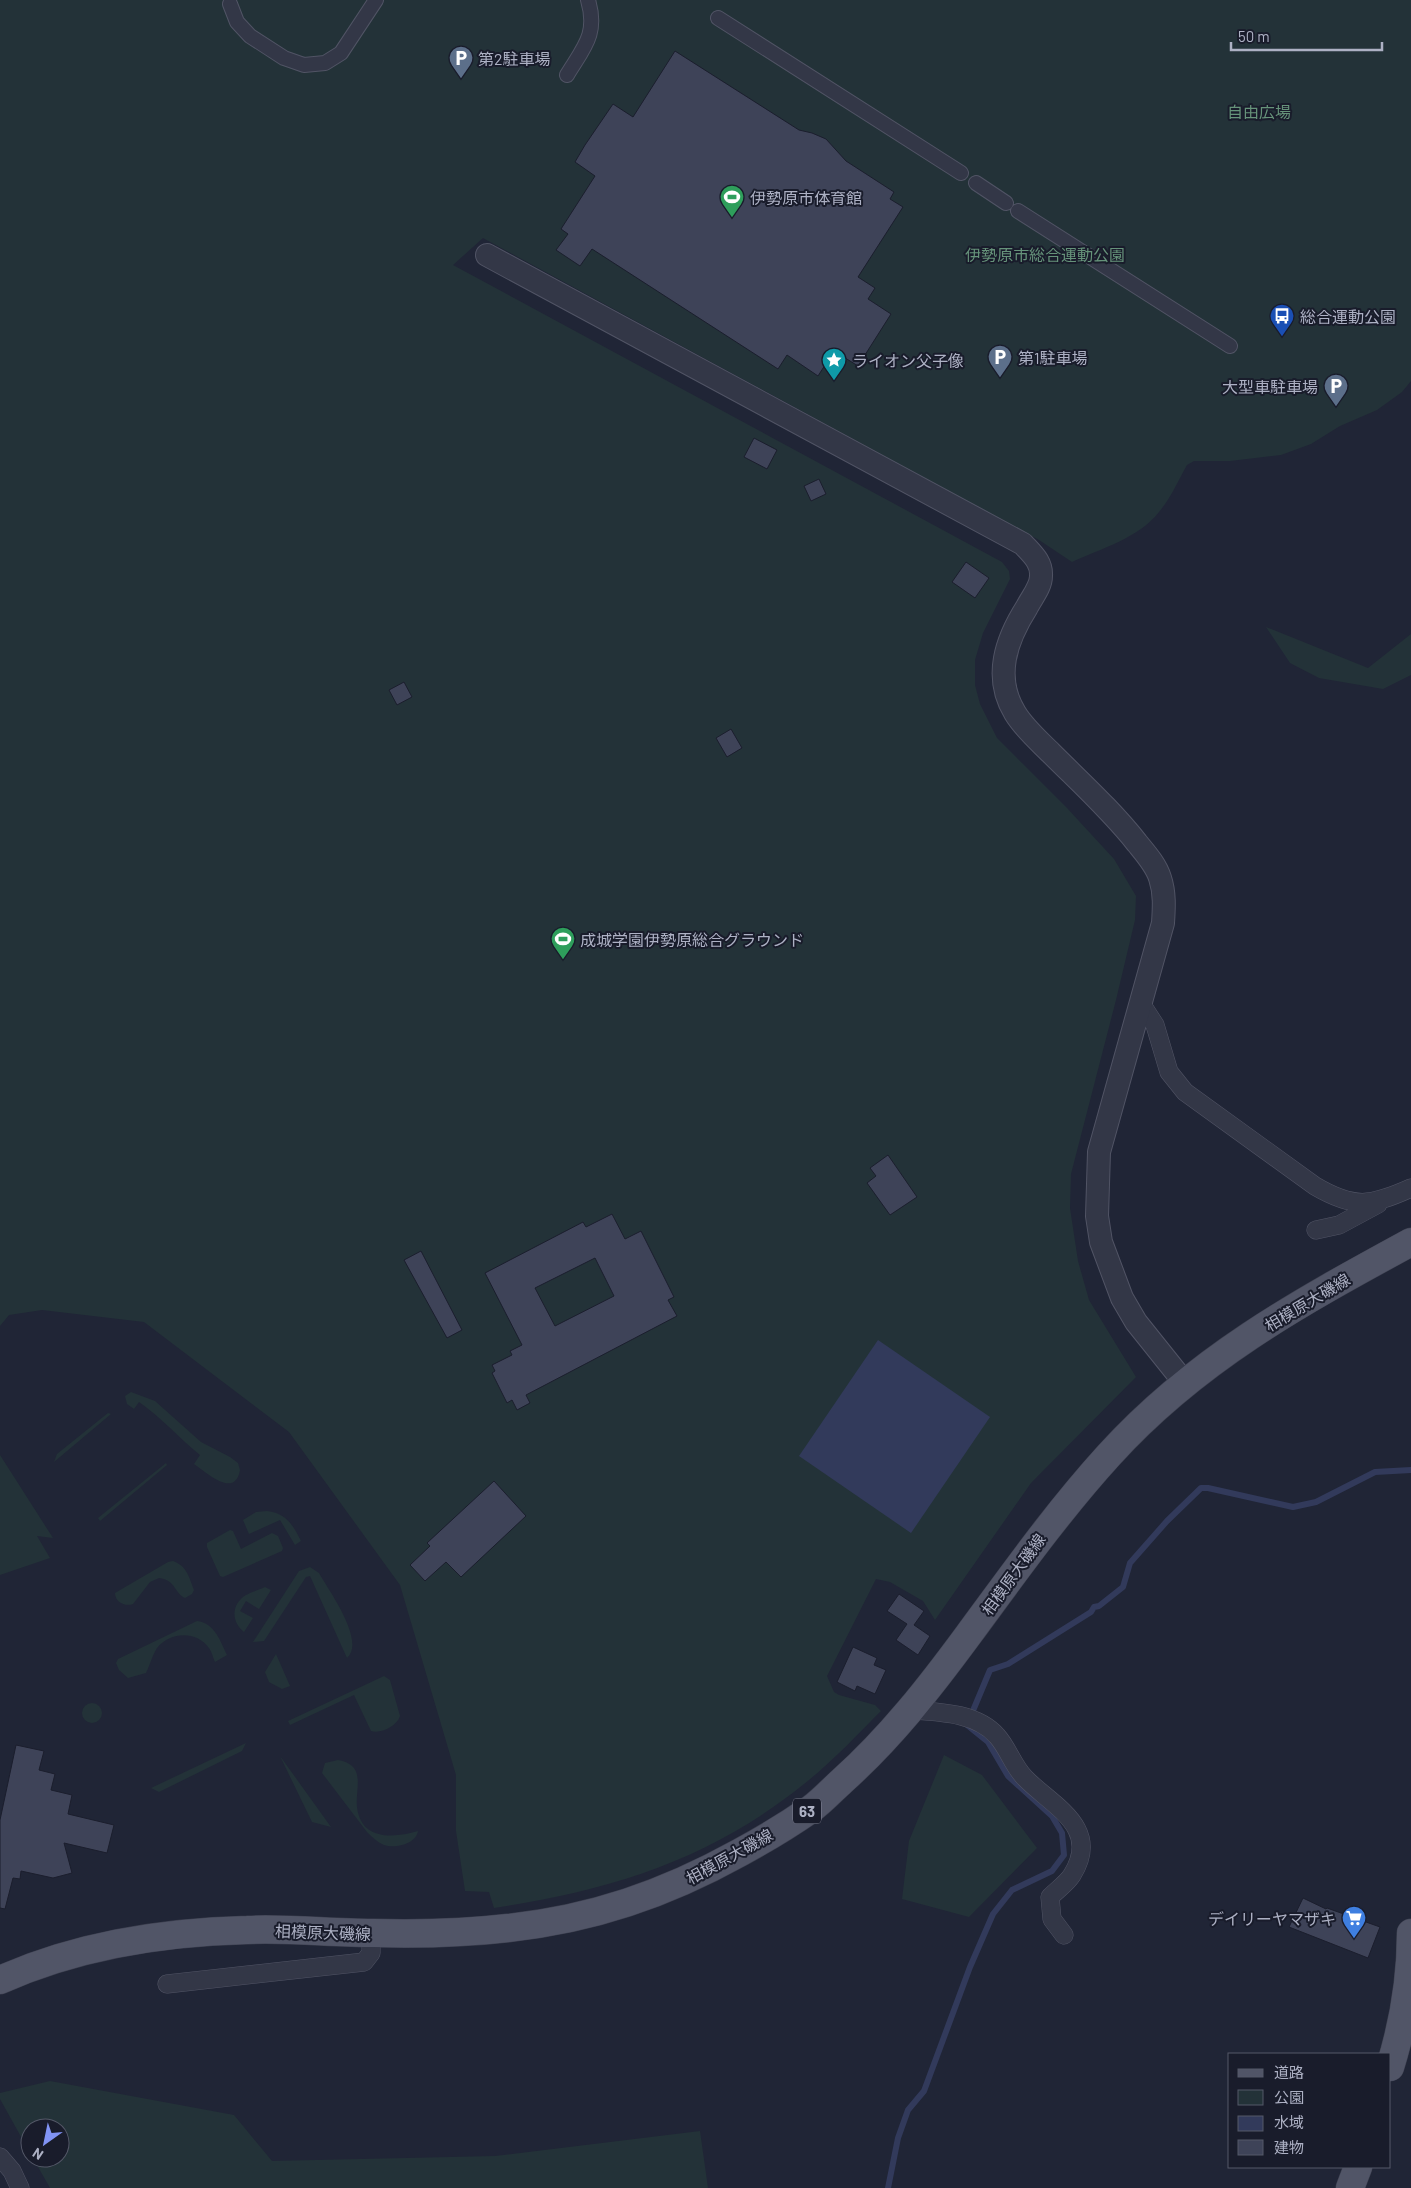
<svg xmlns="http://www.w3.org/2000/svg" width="1411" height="2188" font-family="Barlow,'Noto Sans JP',sans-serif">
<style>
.green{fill:#233238}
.water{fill:#323a5b}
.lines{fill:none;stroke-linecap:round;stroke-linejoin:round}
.stream{stroke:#323a5b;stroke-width:6}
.building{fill:#3e4358;stroke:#1b1e2d;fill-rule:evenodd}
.pedestrian-casing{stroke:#515465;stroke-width:16}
.minor-casing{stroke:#515465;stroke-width:19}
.tertiary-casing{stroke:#515465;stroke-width:24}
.primary-casing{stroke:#3d4050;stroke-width:29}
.pedestrian{stroke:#333747;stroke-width:14}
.minor{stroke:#333747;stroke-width:18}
.tertiary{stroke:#333747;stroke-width:22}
.primary{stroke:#515567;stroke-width:28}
.labels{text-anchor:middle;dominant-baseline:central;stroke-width:4;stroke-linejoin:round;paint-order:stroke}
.shield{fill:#191c2b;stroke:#818496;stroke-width:1}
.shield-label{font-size:15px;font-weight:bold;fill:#adb1c4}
.poi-label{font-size:16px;fill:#adb1c4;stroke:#191c2b;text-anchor:start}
.park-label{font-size:16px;fill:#66937a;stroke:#191c2b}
.street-label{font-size:16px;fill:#adb1c4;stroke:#191c2b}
</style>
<rect width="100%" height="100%" fill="#202536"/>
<path class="green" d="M0,0H1411V381L1402,392L1377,410L1340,426L1311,444L1281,455L1230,461H1194L1187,465C1178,481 1171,498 1159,512C1139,538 1100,549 1072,562L1039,540L483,238L453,265L1002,562L1009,571L1010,579L983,633L975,660V685L980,704L997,738L1067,808L1114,859L1136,896L1135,920L1116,1000L1071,1174L1070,1208L1078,1261L1089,1300L1136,1377L1031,1483L935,1620L923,1601L890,1582L876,1579L827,1676L834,1692L839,1695L875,1705L881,1711C856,1736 832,1762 804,1784C710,1860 611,1890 494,1908L489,1892L465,1891L456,1831V1775L400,1585L289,1432L144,1322L42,1310L9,1315L0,1326Z
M1266,627L1368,668L1411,634V675L1383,689L1319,678L1290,663Z
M131,1392L155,1401L201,1442L230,1457L238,1463L240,1470C235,1499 207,1473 194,1464L200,1455C179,1438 161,1417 139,1402L134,1409L127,1404L125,1396Z
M108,1413L111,1414L54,1462L57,1454Z
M0,1455L53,1538L37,1536L50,1558L0,1575Z
M166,1463L167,1465L100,1521L98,1518Z
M267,1511C286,1513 293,1525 301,1541L295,1545L280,1520L249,1534L243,1520L256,1512Z
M230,1530L233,1531L241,1549L272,1533L278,1536L283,1548L282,1551L223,1577L220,1576L207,1547V1543Z
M173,1561C187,1566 189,1577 194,1590L192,1594L185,1598C174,1593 176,1580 159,1578L150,1582L133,1604C125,1607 115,1602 115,1593L168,1562Z
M310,1567L319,1573C329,1591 366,1641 347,1658L310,1576L306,1577L264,1641L253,1642L299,1571Z
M265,1587L271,1590L259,1609L246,1601L240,1611L253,1618L244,1632C231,1622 231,1604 246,1595C251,1592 259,1590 265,1587Z
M197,1621C215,1623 220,1641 227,1655L215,1662C213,1658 212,1652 209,1648C196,1630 170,1632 157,1648C152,1656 150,1665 146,1673L128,1678L119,1670L116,1663L118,1659Z
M276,1654L290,1686L282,1689L269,1682L265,1672Z
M384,1676L390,1680L400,1716C397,1726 381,1734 371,1731L354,1695L290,1725L288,1721Z
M82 1713a10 10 0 1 1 20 0a10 10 0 1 1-20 0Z
M246,1743L242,1751L159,1792L151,1788Z
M944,1755L982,1775L1037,1848L969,1917L902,1899L909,1841Z
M280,1756L331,1827L312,1822Z
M338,1760C367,1765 355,1788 357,1807C361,1841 394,1838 418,1831C416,1844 395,1849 384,1845C377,1842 372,1837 367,1832L322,1773L325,1763Z
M50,2081L234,2115L272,2161L495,2156L700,2131L708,2188H50L33,2158H60V2128H30V2153L0,2099V2093Z"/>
<path class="water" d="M878,1340L990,1417L911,1533L799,1456Z"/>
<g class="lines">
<path class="stream" d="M888,2188L898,2138L908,2110L924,2091L970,1967L993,1914L1012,1890L1052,1871L1064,1855L1062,1833L1052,1816L1008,1776L988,1742L967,1725L990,1670L1008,1664L1091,1612L1094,1607L1099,1606L1123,1587L1130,1563L1167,1521L1201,1488H1208L1293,1507L1316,1502L1375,1472L1411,1470"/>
</g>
<path class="building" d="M675,51L799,130L812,133L826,139L846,161L894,192L890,199L903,207L858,277L875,288L868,299L891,314L858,366L834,351L818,376L787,355L778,369L592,249L580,266L556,250L568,234L561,229L595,176L575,162L585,145L613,104L633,117Z
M754,438L777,450L767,469L744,457Z
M819,479L826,494L811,501L804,486Z
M966,562L989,578L975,598L952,582Z
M404,682L412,697L397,705L389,690Z
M731,729L742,748L727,757L716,738Z
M888,1155L917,1197L890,1215L867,1183L876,1176L870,1168Z
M612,1214L625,1239L641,1231L674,1297L668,1300L677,1316L526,1395L530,1403L517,1410L512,1400L507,1403L492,1373L495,1371L492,1365L512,1355L510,1351L522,1345L485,1273L583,1222L586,1227ZM595,1258L614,1296L555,1326L535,1288Z
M421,1251L462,1330L447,1338L404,1260Z
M494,1481L526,1516L461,1577L446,1562L425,1581L410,1565L430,1546L427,1543Z
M899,1594L924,1611L914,1625L930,1636L918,1655L896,1640L907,1624L887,1611Z
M853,1647L877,1658L874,1665L886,1670L875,1694L857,1686L855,1691L837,1682Z
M16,1745L44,1751L39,1770L55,1774L51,1790L72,1795L68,1814L114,1825L107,1853L64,1843L72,1873L53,1878L21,1871L20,1879L13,1878L5,1909L0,1908V1820Z
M1303,1898L1326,1909L1327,1908L1380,1927L1368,1958L1289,1927Z"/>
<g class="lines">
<defs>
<path id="pedestrian" d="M230,4L237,22L250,36L284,58L304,65L325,63L341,53L376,0
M718,18L961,173
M567,75C584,47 598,34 588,0
M976,183L1006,203
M1018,211L1230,346"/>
<path id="minor" d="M1142,1005L1155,1025L1169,1072L1185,1092L1315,1186C1354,1209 1371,1206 1411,1188
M1316,1230L1339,1225L1378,1204
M911,1710C940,1712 977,1713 997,1736C1008,1748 1013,1766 1025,1778C1052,1806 1102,1827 1072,1875C1067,1883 1057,1890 1050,1897L1052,1919L1064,1935
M167,1984L364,1962L371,1953V1934
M0,2157L12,2171L20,2188"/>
<path id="tertiary" d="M487,255L1023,544C1032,554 1042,562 1041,576C1041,587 1032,597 1027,607C1006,640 993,677 1015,713C1024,728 1038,740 1051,753C1080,782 1112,811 1137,843C1146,854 1156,865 1160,878C1165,893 1164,908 1163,923L1099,1152L1097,1216L1101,1242L1122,1298L1136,1322L1184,1382"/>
<path id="primary" d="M0,1980C76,1946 164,1932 247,1930C289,1928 331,1933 373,1933C416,1934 466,1933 508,1928C592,1919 665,1894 739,1853C763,1840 788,1825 811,1809C822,1801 832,1790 842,1781C891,1737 930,1687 969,1634C1014,1573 1058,1511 1109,1455C1196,1359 1299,1303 1411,1242
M1390,2067C1403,2025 1411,1977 1411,1933
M1350,2188L1358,2167"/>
</defs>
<use href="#pedestrian" class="pedestrian-casing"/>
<use href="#minor" class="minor-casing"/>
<use href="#tertiary" class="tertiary-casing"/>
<use href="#primary" class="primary-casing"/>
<use href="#pedestrian" class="pedestrian"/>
<use href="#minor" class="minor"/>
<use href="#tertiary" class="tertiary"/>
<use href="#primary" class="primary"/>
</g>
<defs>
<symbol id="parking-pin" viewBox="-11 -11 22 30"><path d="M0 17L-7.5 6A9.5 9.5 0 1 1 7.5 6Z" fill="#5c6f8a" stroke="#191c2b"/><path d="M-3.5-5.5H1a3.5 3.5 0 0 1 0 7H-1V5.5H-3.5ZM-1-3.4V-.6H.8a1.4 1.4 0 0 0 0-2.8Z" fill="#fff"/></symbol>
<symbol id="stadium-pin" viewBox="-11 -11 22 30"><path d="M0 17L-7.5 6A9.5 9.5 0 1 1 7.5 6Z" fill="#2e9e5b" stroke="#191c2b"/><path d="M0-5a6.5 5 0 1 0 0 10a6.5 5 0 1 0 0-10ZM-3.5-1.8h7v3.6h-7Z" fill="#fff"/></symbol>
<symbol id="bus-pin" viewBox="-11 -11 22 30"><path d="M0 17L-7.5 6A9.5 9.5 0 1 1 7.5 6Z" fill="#1a4fb4" stroke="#191c2b"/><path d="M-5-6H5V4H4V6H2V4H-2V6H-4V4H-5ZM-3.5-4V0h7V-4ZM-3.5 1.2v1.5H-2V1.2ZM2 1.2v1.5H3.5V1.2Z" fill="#fff"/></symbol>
<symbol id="sight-pin" viewBox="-11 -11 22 30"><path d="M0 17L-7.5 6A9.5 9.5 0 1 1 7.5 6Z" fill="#0f9aa8" stroke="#191c2b"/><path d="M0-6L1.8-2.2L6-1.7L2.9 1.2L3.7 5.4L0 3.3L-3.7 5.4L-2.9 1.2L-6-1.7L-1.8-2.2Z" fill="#fff"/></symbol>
<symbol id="supermarket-pin" viewBox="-11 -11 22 30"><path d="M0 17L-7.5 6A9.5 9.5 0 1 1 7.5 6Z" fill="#3f7fe0" stroke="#191c2b"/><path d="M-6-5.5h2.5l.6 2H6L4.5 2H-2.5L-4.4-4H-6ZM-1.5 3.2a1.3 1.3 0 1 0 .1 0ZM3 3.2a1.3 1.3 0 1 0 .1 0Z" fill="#fff"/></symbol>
</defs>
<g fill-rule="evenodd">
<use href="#parking-pin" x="447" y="44" width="28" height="38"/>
<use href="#stadium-pin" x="718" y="183" width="28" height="38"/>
<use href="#bus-pin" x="1268" y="302" width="28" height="38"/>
<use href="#parking-pin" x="986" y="343" width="28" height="38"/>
<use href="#sight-pin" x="820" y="346" width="28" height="38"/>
<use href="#parking-pin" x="1322" y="372" width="28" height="38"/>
<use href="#stadium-pin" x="549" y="925" width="28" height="38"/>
<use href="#supermarket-pin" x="1340" y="1904" width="28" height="38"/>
</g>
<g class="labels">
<rect class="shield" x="793" y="1798.5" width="28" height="25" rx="4"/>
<g class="shield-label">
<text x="807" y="1811">63</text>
</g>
<g class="poi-label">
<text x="478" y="58">第2駐車場</text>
<text x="750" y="197">伊勢原市体育館</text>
<text x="1300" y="316">総合運動公園</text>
<text x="1018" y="357">第1駐車場</text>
<text x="852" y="360">ライオン父子像</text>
<text x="1318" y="386" text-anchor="end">大型車駐車場</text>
<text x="580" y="939">成城学園伊勢原総合グラウンド</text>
<text x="1336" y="1918" text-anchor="end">デイリーヤマザキ</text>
</g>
<g class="park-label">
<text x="1259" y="111">自由広場</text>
<text x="1045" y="254">伊勢原市総合運動公園</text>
</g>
<g class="street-label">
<text transform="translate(1307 1302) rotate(-31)">相模原大磯線</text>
<text transform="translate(1013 1574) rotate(-54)">相模原大磯線</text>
<text transform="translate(729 1856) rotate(-29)">相模原大磯線</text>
<text transform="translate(323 1932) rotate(2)">相模原大磯線</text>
</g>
</g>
<rect x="1228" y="2053" width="162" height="115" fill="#191c2b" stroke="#545868"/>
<rect x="1238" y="2069" width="25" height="8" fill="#515567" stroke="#545868"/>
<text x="1274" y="2078" font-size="15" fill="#adb1c4">道路</text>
<rect x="1238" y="2090" width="25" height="15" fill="#233238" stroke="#545868"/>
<text x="1274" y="2103" font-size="15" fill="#adb1c4">公園</text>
<rect x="1238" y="2116" width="25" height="15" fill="#323a5b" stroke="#545868"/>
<text x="1274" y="2128" font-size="15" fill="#adb1c4">水域</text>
<rect x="1238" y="2140" width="25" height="15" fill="#3e4358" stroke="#545868"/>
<text x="1274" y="2153" font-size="15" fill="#adb1c4">建物</text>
<g transform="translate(45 2143) rotate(213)"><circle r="24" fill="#191c2b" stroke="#545868"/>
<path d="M0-4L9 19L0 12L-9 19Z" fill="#8194f5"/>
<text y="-8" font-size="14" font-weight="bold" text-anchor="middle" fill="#adb1c4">N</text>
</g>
<path d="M1231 42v8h151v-8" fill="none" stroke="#adb1c4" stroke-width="2.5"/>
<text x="1238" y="42" font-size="15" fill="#adb1c4" stroke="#191c2b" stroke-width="4" paint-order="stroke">50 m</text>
</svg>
